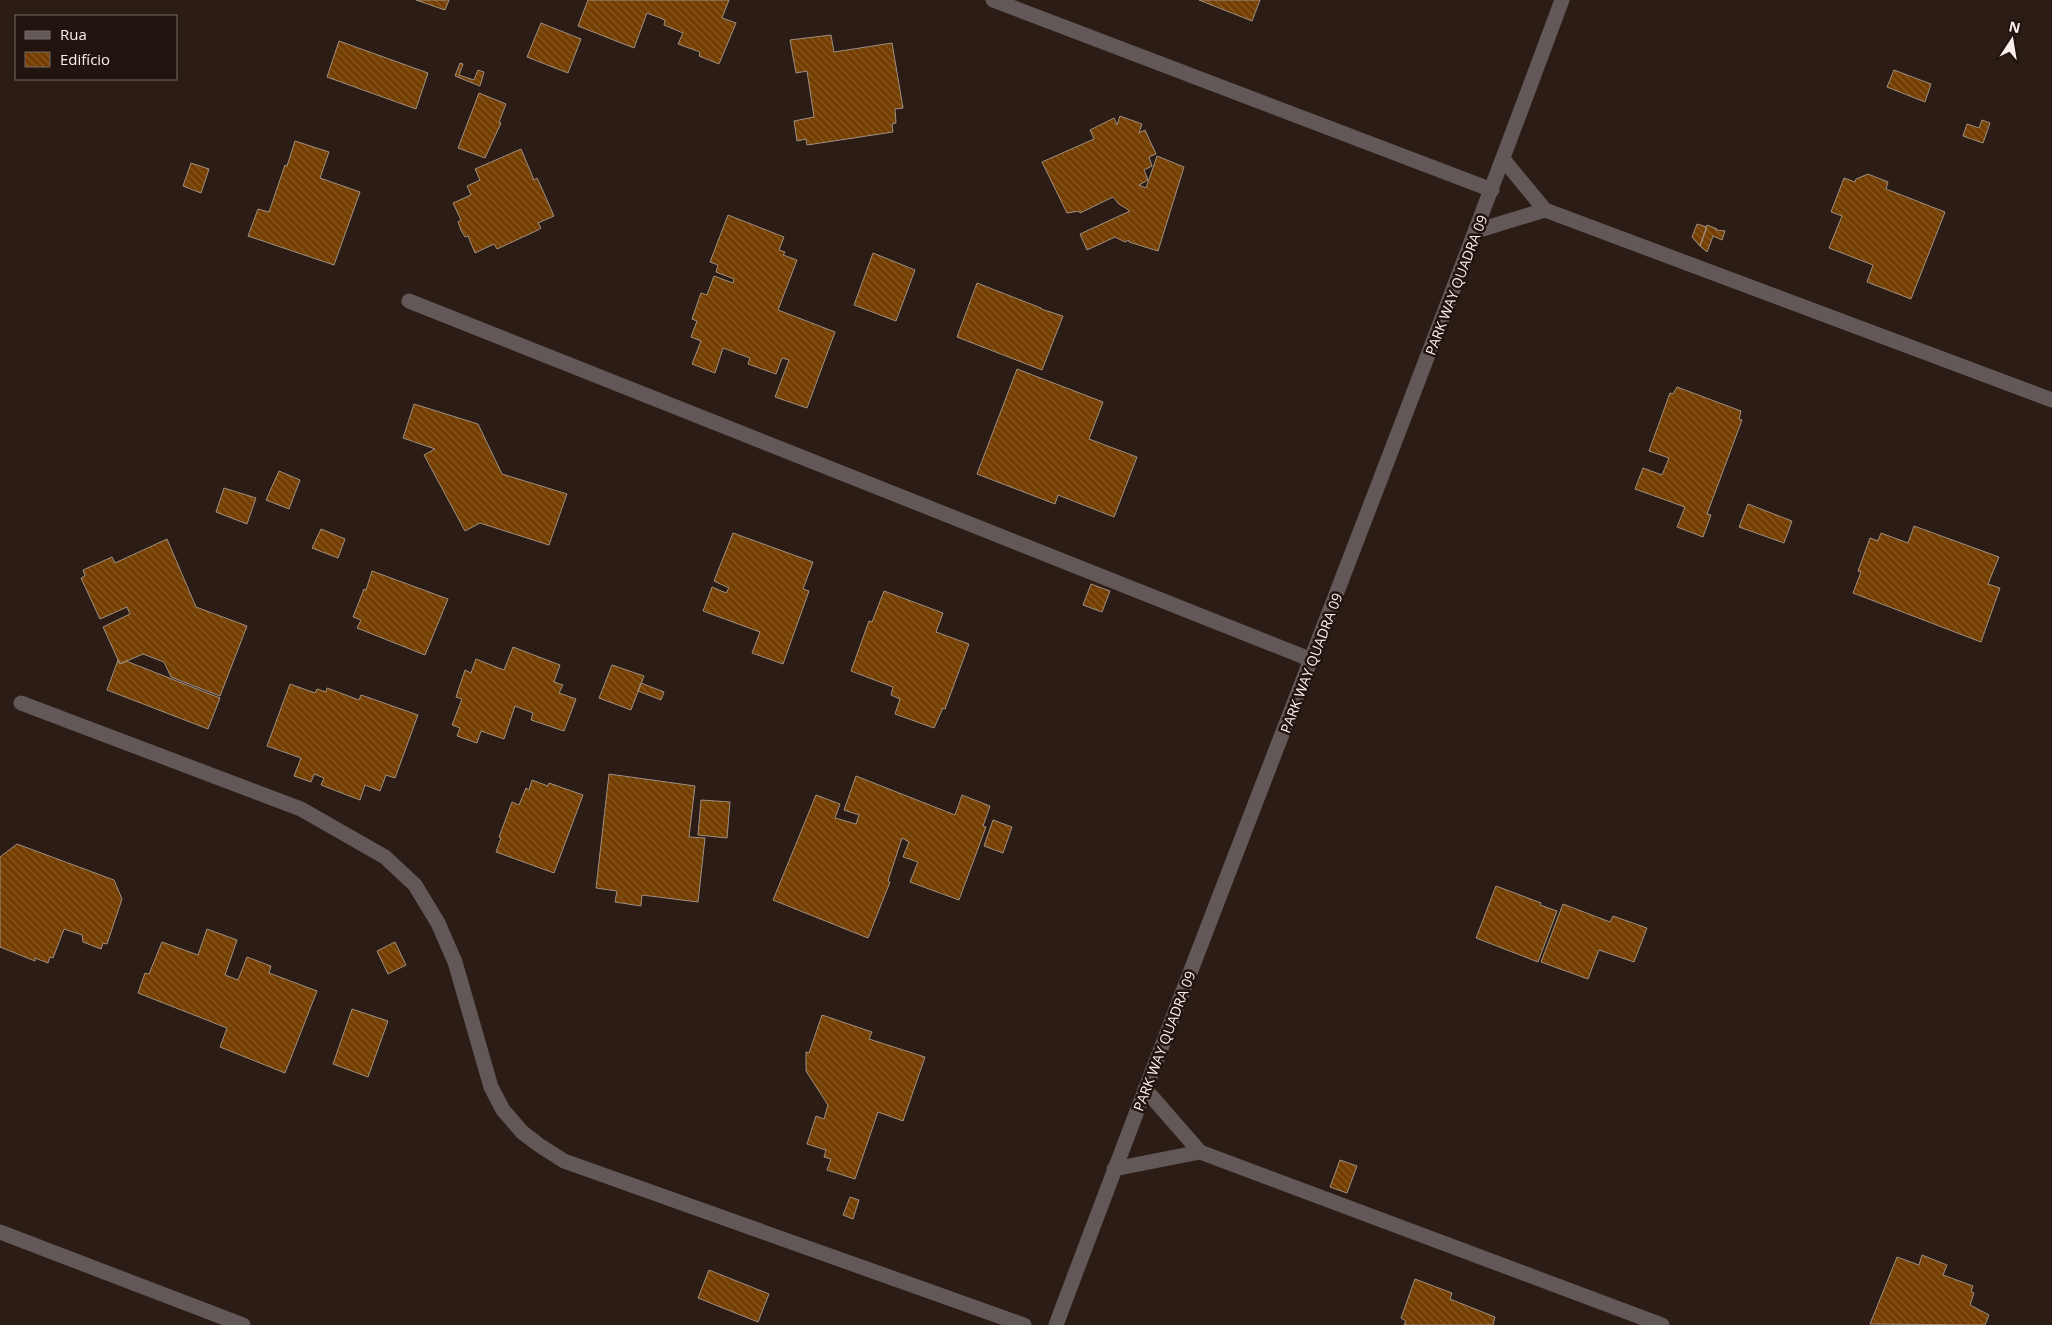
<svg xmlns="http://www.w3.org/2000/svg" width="2052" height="1325" font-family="'Open Sans',sans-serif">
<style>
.building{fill:url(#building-back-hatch);stroke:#9f8f82}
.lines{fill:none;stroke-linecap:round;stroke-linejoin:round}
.minor{stroke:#615857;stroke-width:15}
.labels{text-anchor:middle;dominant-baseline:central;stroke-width:5;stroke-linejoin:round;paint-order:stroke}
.street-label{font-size:14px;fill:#fbf0eb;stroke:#21130d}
</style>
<defs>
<pattern id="building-back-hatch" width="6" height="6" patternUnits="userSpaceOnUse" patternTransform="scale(1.25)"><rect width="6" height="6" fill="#733e00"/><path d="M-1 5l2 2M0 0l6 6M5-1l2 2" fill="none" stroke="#885a25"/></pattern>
</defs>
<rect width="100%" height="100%" fill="#2b1c16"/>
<path class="building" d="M416,0H449L445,10Z
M588,0H729L722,18L736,23L719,64L699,56L700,52L678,44L683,33L664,25L665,20L647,13L634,48L578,26Z
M1199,0H1260L1252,21Z
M541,23L581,39L568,73L527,57Z
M831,35L834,52L892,43L903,108L895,109L896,123L892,124L893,132L807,145L806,139L797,141L794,121L814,117L807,71L796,73L790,40Z
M339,41L428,73L416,109L327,77Z
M460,63L463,64L459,75L474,80L478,70L484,72L480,86L455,76Z
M1894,70L1931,84L1925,102L1887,87Z
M479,93L506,104L499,122L501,123L485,158L458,148Z
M1120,116L1142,124L1139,133L1145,130L1156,154L1149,157L1152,166L1144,170L1148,180L1139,185L1146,188L1157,156L1184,167L1158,251L1129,242V240L1125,242L1115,237L1087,250L1080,234L1130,211L1119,204L1113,197L1080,213L1079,211L1067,213L1042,162L1094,139L1090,130L1114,118L1117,125Z
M1982,120L1990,123L1983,143L1963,136L1967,124L1979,128Z
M295,141L329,152L320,178L360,192L334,265L248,236L258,209L269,212L285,165L287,166Z
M521,149L534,180L537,178L539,182L554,216L538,223L541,228L538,230L497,249L494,244L475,253L468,236L465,237L461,230L458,222L461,220L453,203L471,195L467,186L480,180L475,169Z
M191,163L209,169L201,193L183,186Z
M1868,174L1888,182L1886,189L1945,212L1911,299L1867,282L1873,265L1829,248L1842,216L1831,212L1844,178L1855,182L1856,179Z
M728,215L784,237L779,250L785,252L783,255L797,260L778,310L835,332L807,408L775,397L789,360L782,358L776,374L748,364L750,358L723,348L715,373L692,364L701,341L691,337L697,321L692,319L701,293L707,295L714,276L733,283L734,279L716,272L718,265L710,262Z
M1697,224L1707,227L1700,246L1692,237Z
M1707,225L1717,229L1716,230L1725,231L1722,240L1713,236L1707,252L1700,246Z
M873,253L915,270L896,321L854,305Z
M977,283L1041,308V309L1063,316L1042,370L957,337Z
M1017,369L1103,402L1089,439L1137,457L1114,517L1058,495L1055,504L977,474Z
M1677,387L1741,411L1739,419L1742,420L1707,514L1711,515L1703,537L1677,527L1685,507L1635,489L1643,468L1662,475L1669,458L1649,451L1670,393L1673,394Z
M414,404L478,424L502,474L567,494L549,545L480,523L465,531L424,455L435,449L403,438Z
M279,471L300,480L289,509L266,500Z
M224,488L256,498L247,524L216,512Z
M1748,504L1792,521L1784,543L1739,527Z
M1914,526L1999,557L1988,584L2000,588L1981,642L1853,593L1861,572L1858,571L1870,538L1878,541L1881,533L1908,543Z
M321,529L345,539L338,558L312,548Z
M733,533L813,562L803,589L809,591L783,664L752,653L760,632L703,611L712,587L726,593L729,588L714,581Z
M167,539L196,607L247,626L220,696L171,677L164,662L143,654L120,664L103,627L130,614L127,607L100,619L81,578L85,576L83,570L112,557L115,563Z
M372,571L448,599L425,655L357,628L361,620L353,617L364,589L366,590Z
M1091,584L1110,591L1102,612L1083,605Z
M884,591L943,613L936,632L969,644L945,709L943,708L934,728L895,714L900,699L891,695L893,687L851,671L869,621L872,622Z
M513,647L560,665L554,682L563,685L559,693L576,699L564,731L531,720L533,713L515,706L504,739L481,731L477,743L457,736L460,728L452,725L462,699L456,697L465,670L471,673L476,659L504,670Z
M118,660L120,664L126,661L220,698L208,729L107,690Z
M612,665L644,676L631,710L599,698Z
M641,683L664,692L661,700L638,691Z
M290,684L315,693L317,689L326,692L327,688L359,700L361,695L364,696L418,715L395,778L386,775L380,791L365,785L360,800L321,785L324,778L314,774L311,782L294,776L301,758L267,746Z
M609,774L695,786L689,837L705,838L698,902L642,895L641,906L615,902L617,891L596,888Z
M856,776L955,815L962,795L990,806L983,826L986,827L959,900L910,882L918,862L903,857L909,842L902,838L888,881L890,882L868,938L773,900L816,795L840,804L835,818L856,824L859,815L844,810Z
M532,780L548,786L549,783L583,795L554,873L496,852L501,838L499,837L512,802L519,805L526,788L529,790Z
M701,800L730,802L727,838L698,835Z
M993,820L1012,827L1003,853L984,846Z
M17,844L114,880L122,899L107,944L103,943L101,949L83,942L82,935L64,929L53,958L50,957L48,963L35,958V961L0,947V857Z
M1496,886L1541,903L1540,905L1557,911L1538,962L1476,938Z
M1563,904L1610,922L1613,916L1647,928L1634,962L1599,950L1588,979L1541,962Z
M207,929L237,940L225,975L238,980L247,957L271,966L269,973L317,991L285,1073L220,1047L227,1028L138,993L145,973L149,974L162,942L198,955Z
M395,942L406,965L388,974L377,951Z
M352,1009L388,1021L368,1077L333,1064Z
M822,1015L872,1032L869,1039L925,1057L903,1121L878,1112L855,1179L827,1170L831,1159L824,1157L826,1150L807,1144L816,1116L824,1119L828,1105L806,1071V1052L809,1053Z
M1340,1160L1357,1166L1347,1193L1330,1187Z
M850,1197L859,1200L853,1219L843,1215Z
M1922,1255L1947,1265L1943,1275L1973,1286L1971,1292L1974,1293L1970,1305L1989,1315L1985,1325L1870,1324L1897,1257L1919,1265Z
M709,1270L769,1294L758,1322L698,1298Z
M1415,1279L1452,1293L1450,1299L1495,1317L1493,1325H1404L1406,1321L1401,1318Z"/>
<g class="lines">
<path class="minor" d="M993,0L1492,190
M1503,159L1545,210L2052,400
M1476,231L1545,210
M409,301L1312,660
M21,703L301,809L385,857L415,885L438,923L455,962L491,1087L503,1110L522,1132L539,1145L564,1161L1024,1325
M1145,1089L1200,1152L1662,1325
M1114,1169L1200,1152
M0,1232L243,1325
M1056,1325C1222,882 1398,443 1562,0"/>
</g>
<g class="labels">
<g class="street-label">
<text transform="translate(1456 285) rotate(-69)">PARK WAY QUADRA 09</text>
<text transform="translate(1311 663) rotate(-69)">PARK WAY QUADRA 09</text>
<text transform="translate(1164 1041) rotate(-69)">PARK WAY QUADRA 09</text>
</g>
</g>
<rect x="15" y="15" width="162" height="65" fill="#21130d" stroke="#786b66"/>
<rect x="25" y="31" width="25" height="8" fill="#615857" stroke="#786b66"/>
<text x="60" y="40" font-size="15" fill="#fbf0eb">Rua</text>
<rect x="25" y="52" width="25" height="15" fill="url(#building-back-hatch)" stroke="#786b66"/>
<text x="60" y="65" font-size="15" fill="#fbf0eb">Edifício</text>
<g transform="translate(2012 40) rotate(12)" stroke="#21130d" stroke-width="4" paint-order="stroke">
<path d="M0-4L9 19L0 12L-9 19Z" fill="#fbf0eb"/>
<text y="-8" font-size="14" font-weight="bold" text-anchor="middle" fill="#fbf0eb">N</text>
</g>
</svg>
